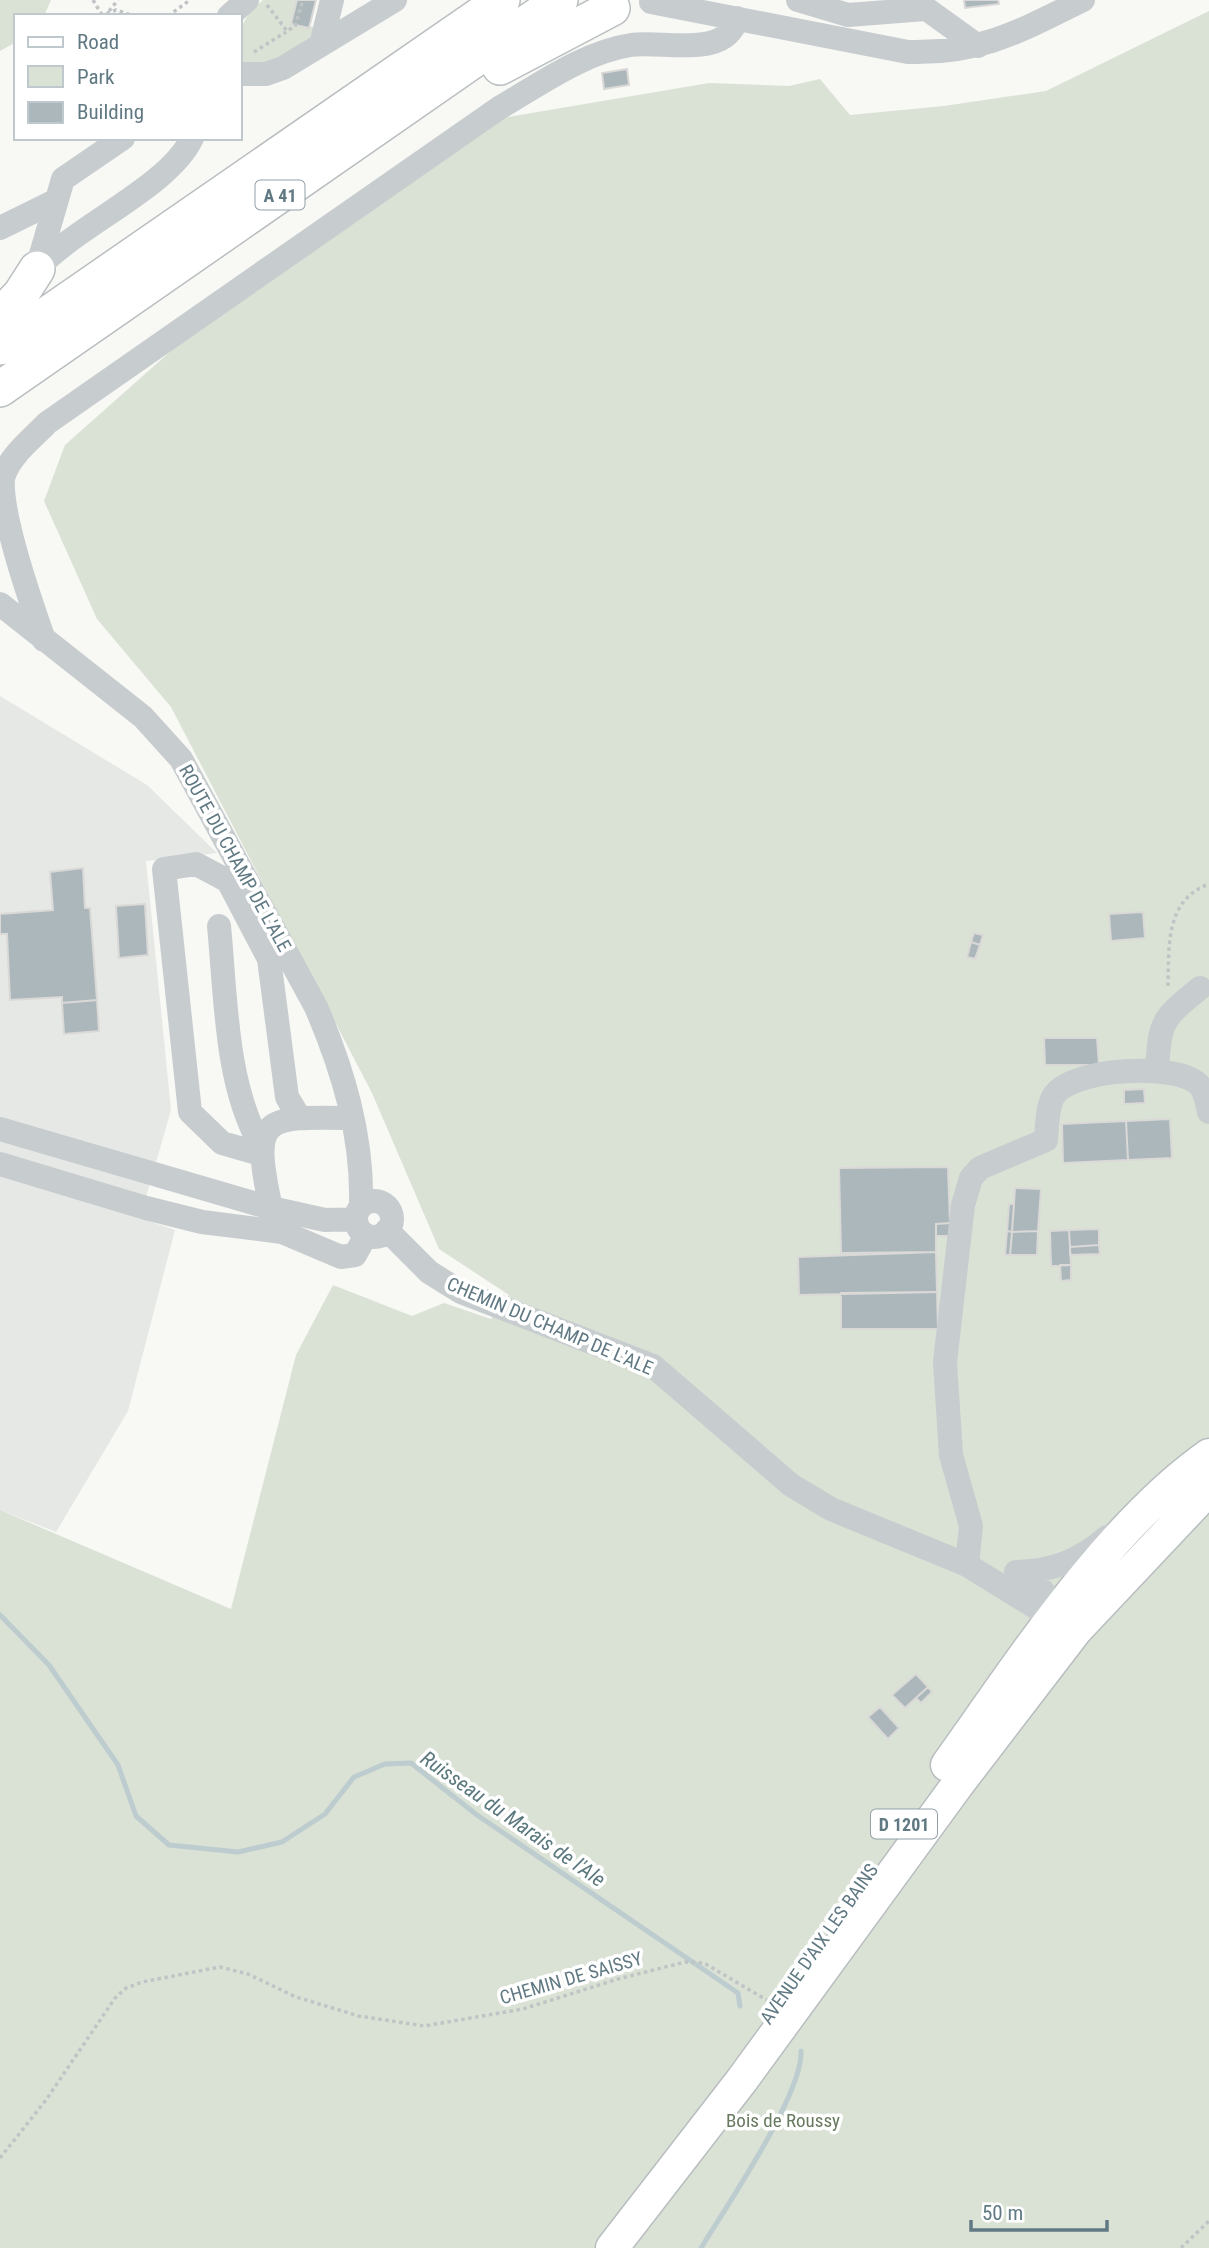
<svg xmlns="http://www.w3.org/2000/svg" width="1209" height="2248" font-family="'Roboto Condensed',sans-serif">
<style>
.built{fill:#e6e8e6}
.green{fill:#dae1d5}
.lines{fill:none;stroke-linecap:round;stroke-linejoin:round}
.stream{stroke:#bdcccf;stroke-width:5}
.building{fill:#abb7bb;stroke:#dad9d7;stroke-width:2}
.major-casing{stroke:#b8bec0;stroke-width:35}
.highway-casing{stroke:#b9bec0;stroke-width:38}
.path{stroke:#c0c4c5;stroke-width:3.5;stroke-dasharray:3.5 3.5;stroke-linecap:butt}
.minor{stroke:#c7cccf;stroke-width:24}
.major{stroke:#fff;stroke-width:32}
.highway{stroke:#fff;stroke-width:35}
.labels{text-anchor:middle;dominant-baseline:central;stroke-width:7;stroke-linejoin:round;paint-order:stroke}
.shield{fill:#fff;stroke:#90a1a8;stroke-width:2}
.shield-label{font-size:18px;font-weight:bold;fill:#607983}
.street-label{font-size:19px;fill:#607983;stroke:#fff}
.park-label{font-size:19px;fill:#687a5f;stroke:#fff}
.water-label{font-size:21px;font-style:italic;fill:#5a787e;stroke:#fff}
</style>
<rect width="100%" height="100%" fill="#f8f8f5"/>
<path class="built" d="M0,696L147,785L217,853L146,861L171,1110L140,1218L175,1230L128,1411L56,1532L0,1510Z"/>
<path class="green" d="M0,0H51L44,16H16V42L0,51Z
M263,0H299L292,25L316,27C306,59 268,63 240,67C240,34 236,23 263,0Z
M1209,11V2248H0V1510L231,1609L296,1355L333,1285L412,1316L444,1303L491,1319L509,1295L439,1249L372,1093L171,707L97,619L44,501L65,445L181,342L502,118L709,83L789,86L820,79L850,115L944,106L1046,91Z"/>
<g class="lines">
<path class="stream" d="M0,1615L49,1665L118,1765L136,1816L169,1845L238,1852L282,1842L325,1814L354,1777L385,1764L411,1763L477,1815L738,1993L740,2006
M701,2248C726,2207 803,2094 801,2051"/>
</g>
<path class="building" d="M297,0H316L309,28L291,24Z
M964,0H998L999,4L965,8Z
M627,69L629,85L604,89L602,73Z
M83,868L85,908H90L97,1000L62,1003V997L10,1000L7,934H0V914L53,910L50,872Z
M145,904L148,955L119,958L116,906Z
M1143,912L1145,938L1111,941L1109,914Z
M974,933L983,935L980,945L971,942Z
M971,942L980,945L975,959L967,957Z
M97,1000L99,1031L64,1034L62,1003Z
M1044,1038H1097L1099,1065H1045Z
M1144,1089L1145,1103L1124,1104V1090Z
M1170,1119L1172,1158L1128,1160L1126,1121Z
M1126,1121L1128,1160L1063,1163L1062,1124Z
M948,1167L950,1223L936,1224V1252L841,1253L839,1168Z
M1015,1188L1041,1189L1038,1231L1012,1232Z
M1009,1204H1014L1012,1232L1007,1231Z
M950,1223V1236H936V1224Z
M1099,1229V1245L1070,1247L1069,1230Z
M1069,1230L1071,1265L1051,1266L1050,1231Z
M1007,1231L1012,1232L1010,1255H1005Z
M1038,1231L1037,1255H1010L1012,1232Z
M1099,1245L1100,1254L1070,1255V1247Z
M936,1252L937,1292L799,1295L798,1257Z
M1060,1265H1071V1280L1061,1281Z
M937,1292L938,1329H841V1293Z
M916,1674L928,1687L905,1708L892,1695Z
M928,1687L932,1692L921,1703L916,1698Z
M880,1707L899,1728L888,1739L868,1717Z"/>
<g class="lines">
<defs>
<path id="major" d="M947,1765C1020,1663 1107,1527 1209,1455
M612,2248L742,2080L958,1784L1076,1630L1209,1489"/>
<path id="highway" d="M500,67L612,8
M0,316L21,294L37,269
M0,347L502,0
M0,389L560,0"/>
</defs>
<use href="#major" class="major-casing"/>
<use href="#highway" class="highway-casing"/>
<path class="path" d="M93,0L102,15
M267,5L287,31L295,26L303,0
M109,11L118,0
M100,16L116,10L134,16
M168,16L190,0
M254,52L286,32
M1168,986C1169,946 1165,900 1209,884
M0,2158L46,2100L115,1998L126,1988L142,1982L220,1967L248,1974L296,1997L359,2016L424,2026L523,2009L618,1979L685,1962L704,1963L770,2002
M1181,2248L1209,2221"/>
<path class="minor" d="M798,0L848,15L925,9
M914,0L978,46
M651,2L908,52C981,54 1020,31 1083,0
M229,16L247,0
M321,45L332,0
M240,74H266L283,68L395,0
M0,228L55,201
M37,268L63,179L123,138
M37,269C77,225 169,187 192,138
M0,604L143,717L181,759L316,1007C343,1070 363,1136 361,1205
M44,640C31,602 0,515 3,478C9,456 32,439 47,423L499,108C539,85 584,52 631,45C663,40 726,60 737,18
M219,926C226,996 225,1084 261,1146
M1157,1070C1160,1020 1162,1019 1200,988
M0,1129L271,1208L325,1220L356,1219
M260,1154L222,1143L190,1112L164,869L196,864L228,881L269,959L287,1097L299,1117
M0,1164L146,1208L202,1222L282,1232L341,1257L355,1255L366,1235
M356 1219a18 18 0 1 1 36 0a18 18 0 1 1-36 0Z
M271,1208C251,1117 262,1116 350,1118
M387,1230L429,1272L461,1292L653,1366L791,1485L831,1509L967,1565L1053,1618
M967,1565L971,1526L951,1455L945,1362L963,1205L971,1178L980,1168L1046,1140C1047,1127 1047,1108 1053,1097C1068,1068 1180,1061 1200,1086C1206,1093 1207,1104 1209,1112
M1016,1572C1053,1571 1079,1561 1107,1537
M1017,1573C1045,1588 1051,1595 1054,1628"/>
<use href="#major" class="major"/>
<use href="#highway" class="highway"/>
</g>
<g class="labels">
<g class="shield">
<rect x="255.5" y="180.5" width="49" height="29" rx="5"/>
<rect x="871" y="1809.5" width="66" height="29" rx="5"/>
</g>
<g class="shield-label">
<text x="280" y="195">A 41</text>
<text x="904" y="1824">D 1201</text>
</g>
<g class="street-label">
<text transform="translate(235 858) rotate(61)">ROUTE DU CHAMP DE L'ALE</text>
<text transform="translate(550 1326) rotate(23)">CHEMIN DU CHAMP DE L'ALE</text>
<text transform="translate(819 1944) rotate(-55)">AVENUE D'AIX LES BAINS</text>
<text transform="translate(571 1978) rotate(-16)">CHEMIN DE SAISSY</text>
</g>
<g class="park-label">
<text x="783" y="2120">Bois de Roussy</text>
</g>
<g class="water-label">
<text transform="translate(513 1819) rotate(35)">Ruisseau du Marais de l'Ale</text>
</g>
</g>
<rect x="14" y="14" width="228" height="126" fill="#ffffff" stroke="#bfc9cd" stroke-width="2"/>
<rect x="28" y="37" width="35" height="10" fill="#ffffff" stroke="#bfc9cd" stroke-width="2"/>
<text x="77" y="49" font-size="21" fill="#607983">Road</text>
<rect x="28" y="66" width="35" height="21" fill="#dae1d5" stroke="#bfc9cd" stroke-width="2"/>
<text x="77" y="84" font-size="21" fill="#607983">Park</text>
<rect x="28" y="102" width="35" height="21" fill="#abb7bb" stroke="#bfc9cd" stroke-width="2"/>
<text x="77" y="119" font-size="21" fill="#607983">Building</text>
<path d="M971 2220v10h136v-10" fill="none" stroke="#607983" stroke-width="3.5"/>
<text x="982" y="2220" font-size="21" fill="#607983" stroke="#ffffff" stroke-width="5" paint-order="stroke">50 m</text>
</svg>
